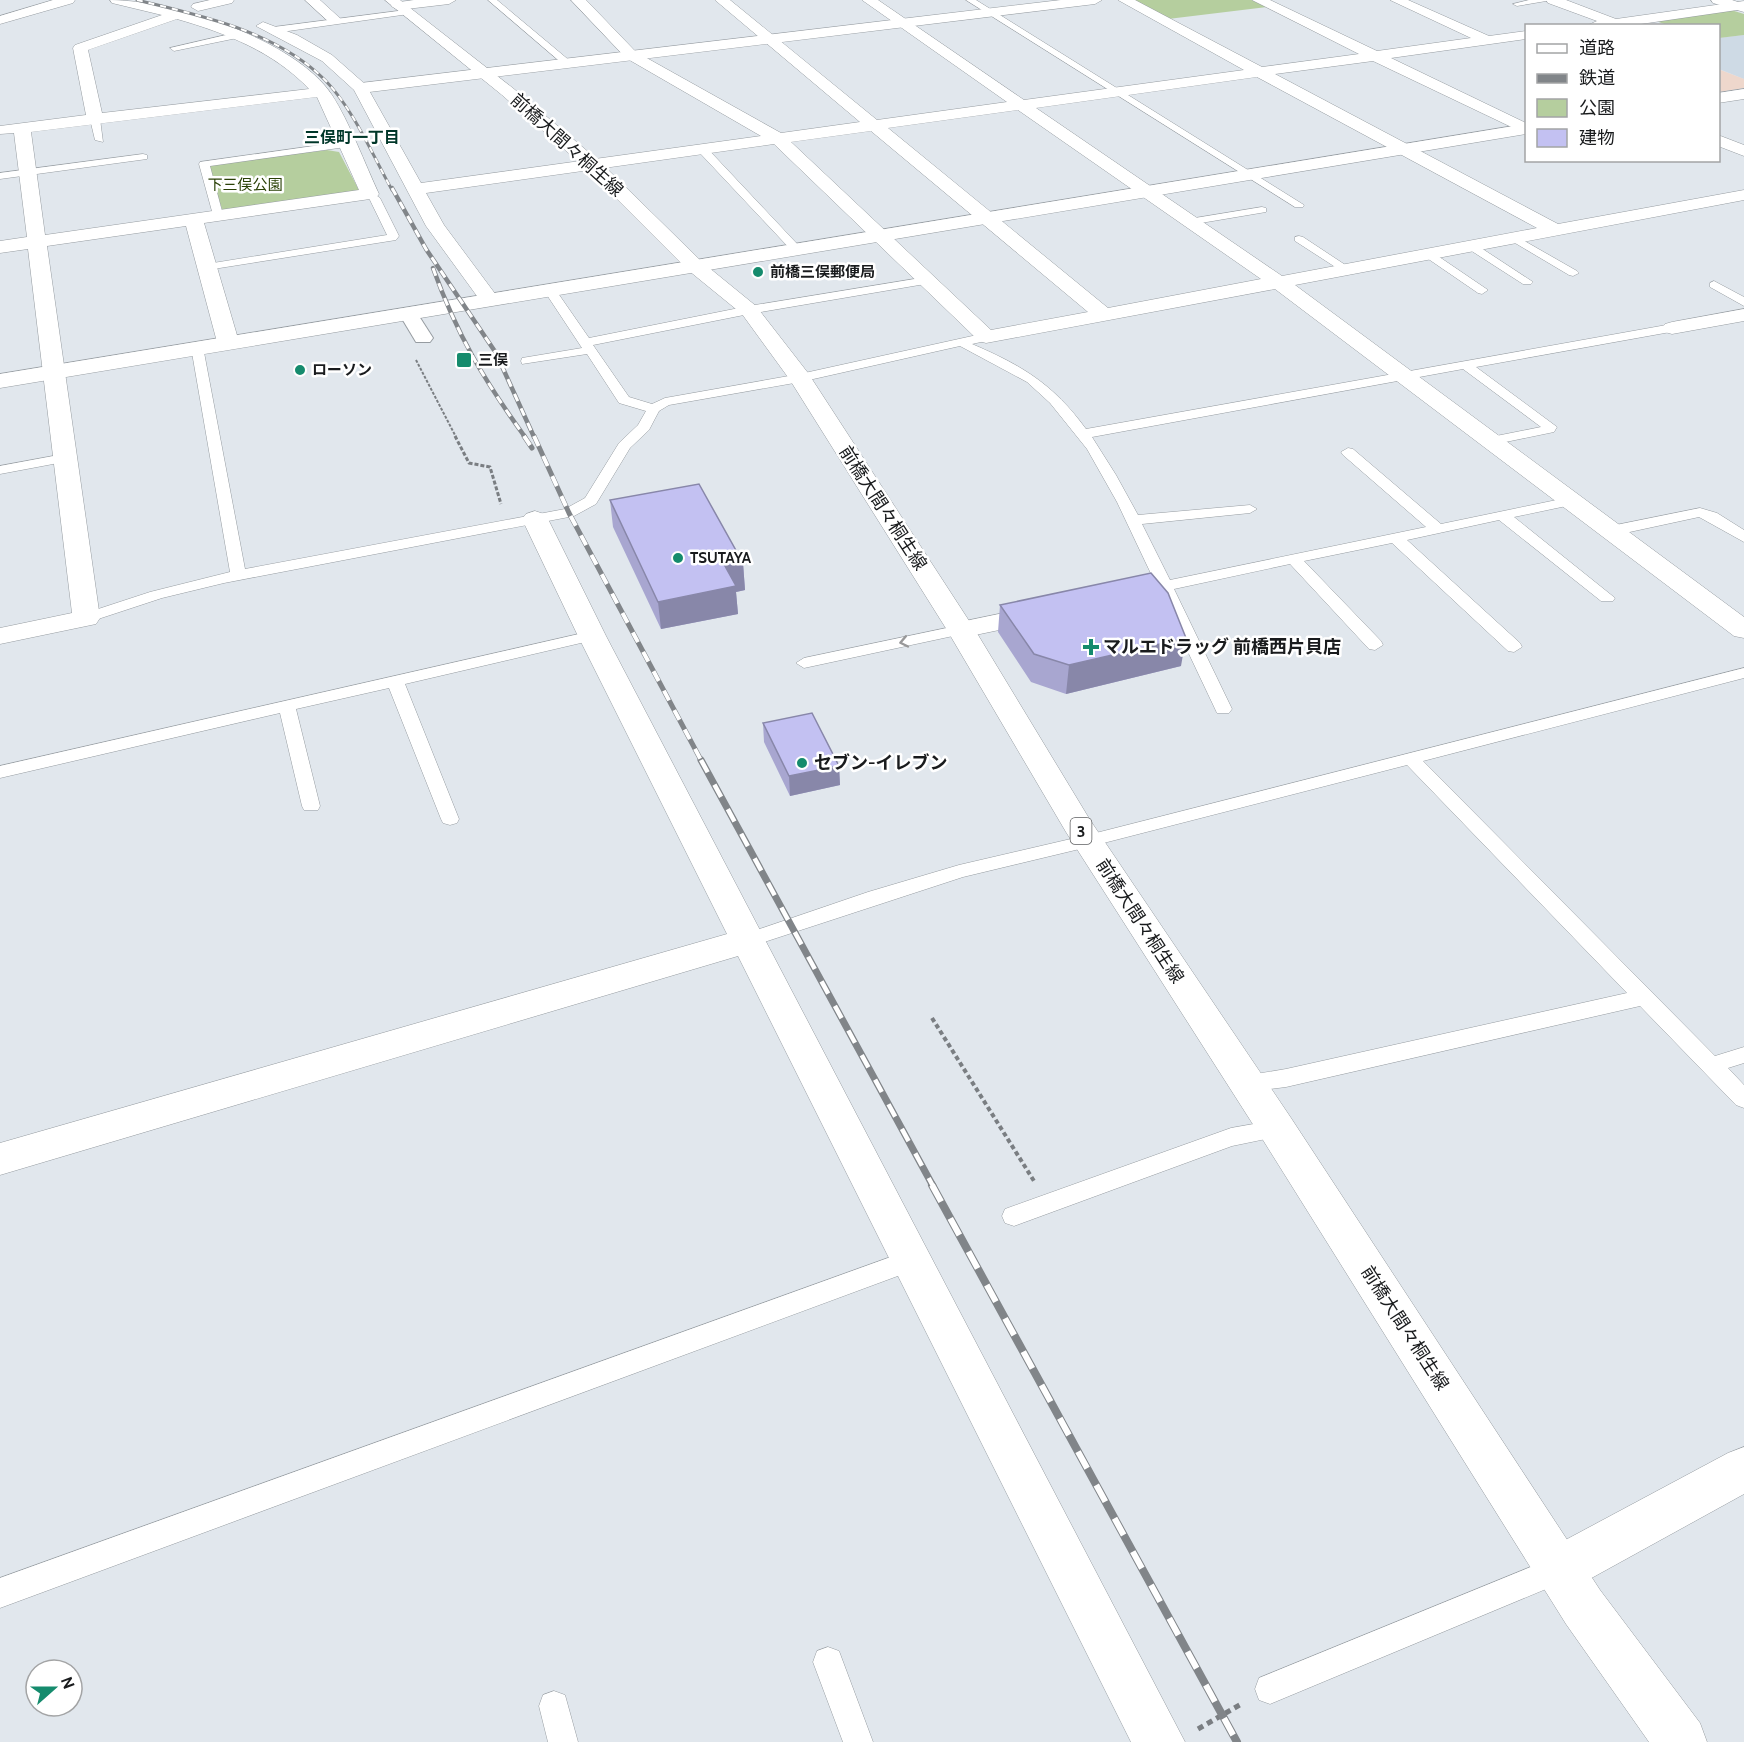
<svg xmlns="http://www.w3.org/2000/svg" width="1744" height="1742" font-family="Cabin,'Noto Sans JP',sans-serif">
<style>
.built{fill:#cedae5}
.education{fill:#eed7cc}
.green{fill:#b5ce9e}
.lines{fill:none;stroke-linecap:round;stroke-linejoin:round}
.service-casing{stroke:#969ca1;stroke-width:1}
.pedestrian-casing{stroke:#969ca1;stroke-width:2}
.minor-casing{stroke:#969ca1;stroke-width:1}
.tertiary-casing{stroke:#969ca1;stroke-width:1}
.primary-casing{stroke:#969ca1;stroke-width:1}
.path-far3{stroke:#7a7e82;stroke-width:2;stroke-dasharray:3 1.5;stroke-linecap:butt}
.path-far2{stroke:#7a7e82;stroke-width:3;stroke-dasharray:4 2;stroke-linecap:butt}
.path-far1{stroke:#7a7e82;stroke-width:4;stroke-dasharray:4.5 3;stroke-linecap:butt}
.path{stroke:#7a7e82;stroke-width:5;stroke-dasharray:6 4.5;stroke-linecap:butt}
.service{fill:#fff;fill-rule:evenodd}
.pedestrian{fill:#fff;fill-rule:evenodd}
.minor{fill:#fff;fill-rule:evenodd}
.tertiary{fill:#fff;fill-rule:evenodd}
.primary{fill:#fff;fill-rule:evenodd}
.rail-far4-casing{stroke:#818589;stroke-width:3}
.rail-far3-casing{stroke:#818589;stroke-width:4.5}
.rail-far2-casing{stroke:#818589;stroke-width:5}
.rail-far1-casing{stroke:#818589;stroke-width:7}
.rail-casing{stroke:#818589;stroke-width:8}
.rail-far4{stroke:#fff;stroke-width:2;stroke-dasharray:6;stroke-linecap:butt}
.rail-far3{stroke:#fff;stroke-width:3;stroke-dasharray:8;stroke-linecap:butt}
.rail-far2{stroke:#fff;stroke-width:4;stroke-dasharray:11;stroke-linecap:butt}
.rail-far1{stroke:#fff;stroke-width:4.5;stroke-dasharray:14;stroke-linecap:butt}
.rail{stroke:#fff;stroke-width:6;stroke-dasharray:19;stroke-linecap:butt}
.wall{fill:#a8a6d0}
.shaded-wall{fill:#8887a9}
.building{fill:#c3c1f2;stroke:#8887a9;stroke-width:1.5}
.oneway{stroke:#989899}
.poi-dot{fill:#158b6d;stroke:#fff;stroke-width:2}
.labels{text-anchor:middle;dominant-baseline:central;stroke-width:5;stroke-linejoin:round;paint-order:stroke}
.far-park-label{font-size:15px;fill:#2a4106;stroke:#fff}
.far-poi-label{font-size:15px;font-weight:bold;fill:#191b1d;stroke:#fff;text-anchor:start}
.far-neighbourhood-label{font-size:16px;font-weight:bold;fill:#003729;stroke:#fff}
.shield{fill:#fff;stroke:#5e5f61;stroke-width:1.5}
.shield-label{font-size:16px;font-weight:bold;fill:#191b1d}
.street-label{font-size:18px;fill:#191b1d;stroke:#fff}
.poi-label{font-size:18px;font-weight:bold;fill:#191b1d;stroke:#fff;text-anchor:start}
</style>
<rect width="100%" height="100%" fill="#e1e7ed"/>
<path class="built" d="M1744,35V79L1719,69L1718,38Z"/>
<path class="education" d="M1718,69L1744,79V88L1719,92Z"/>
<path class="green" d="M1135,0H1253L1267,7L1168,19Z
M1731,10L1744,14V35L1719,38L1718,26L1667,25L1653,20Z
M327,150L339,152L360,192L223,212L208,167L213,164Z"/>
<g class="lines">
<defs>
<path id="service" d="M488,0H497L570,61V65H564Z
M966,0H976L1304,205L1303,207H1295Z
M1529,0H1552L1517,6L1513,4Z
M406,10L410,12L409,14L274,33L270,30L274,27Z
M239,32L243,35L242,37L174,51L170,48Z
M95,116L100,119L103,142L95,140L90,119Z
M349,141L353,142V146L210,166L223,215L218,218L213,215L199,164L200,162Z
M698,147H706L800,247V251H792L698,151Z
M143,154L147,155V159L0,179V173Z
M370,191L380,198L399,236L396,240L207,270L201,267L207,264L387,235L370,200L365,194Z
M1262,207L1266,208V212L1189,225L1184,222L1189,219Z
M1514,235L1577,271L1579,273L1573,276L1569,275L1510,240L1508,238Z
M1299,236L1303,237L1353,270L1351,272H1343L1295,241V237Z
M1471,243L1475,244L1533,282L1531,284H1523L1467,248V244Z
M1428,251L1432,252L1488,290L1482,294L1478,293L1424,256V252Z
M927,277L933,281L931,283L749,314L593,345L629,397L652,404L665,398L800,374L986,333L990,334L992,337L990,340L972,344C1023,366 1053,384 1086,429L1672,324L1678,328L1676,331L1476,367L1557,427L1554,432L1491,445L1484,441L1486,438L1541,427L1463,369L1092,437L1116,475L1138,515L1250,505L1257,509L1250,513L1142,524L1170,580L1426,527L1343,455L1341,452L1348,448L1353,449L1441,524L1571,497L1576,498L1578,501L1576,504L1514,517L1615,598L1613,601H1601L1499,520L1407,540L1520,643L1522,647L1514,652L1508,651L1392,543L1304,561L1381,641L1383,645L1375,650L1369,649L1290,564L1174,589L1232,709L1229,713H1217L1117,502L1087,449L1050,403L1027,382L960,346L800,382L669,405L659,411L649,430L630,448L596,504L574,516L224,583L162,598L86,623L78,618L80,615L150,592L230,572L191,347L193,344L197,343L203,347L245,569L565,509L585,498L619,443L638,425L646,411L619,403L587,354L522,364L521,361L522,358L582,348L543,289L545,286H553L589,338L749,306Z
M1714,281L1744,297V306L1710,287V283Z
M64,454L69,455L71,458L69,461L0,474V466Z
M1700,508L1717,513L1744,530V542L1699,517L1611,536L1603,531L1611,526Z
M961,625L969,630L967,633L804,668L796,663L804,658Z
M592,631L598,633L600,636L598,639L405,684L459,819L457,823L450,825L443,823L441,819L389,688L296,709L320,806L318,810H304L302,806L280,713L0,778V766Z
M1744,668V678L1423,761L1715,1056L1744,1047V1063L1728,1068L1744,1085V1108L1736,1105L1640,1006L1286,1087L1246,1092L1238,1089L1235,1083L1238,1077L1286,1069L1627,993L1407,765L1088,847L963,877L749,947L742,945L739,940L742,935L868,892L959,865L1088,835Z
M1277,1120L1285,1123L1288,1129L1285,1135L1232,1146L1014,1226L1005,1223L1002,1216L1005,1209L1231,1128Z
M913,1249L922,1253L925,1260L922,1267L0,1608V1578Z
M1560,1555L1570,1559L1574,1569L1570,1579L1270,1704L1259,1700L1255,1689L1259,1678Z
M828,1647L839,1651L873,1742H843L813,1662L817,1651Z
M554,1691L565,1695L578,1742H548L539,1706L543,1695Z"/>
<path id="pedestrian" d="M410,311L417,313L433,338L430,342H416L401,317L403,313Z"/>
<path id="minor" d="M110,0C173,0 296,40 332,95C349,121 365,164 379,194L376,198L370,199L204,223L239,342L235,346L228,348L221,346L217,342L186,226L47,246L100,618L96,624L0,644V628L72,613L28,249L0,253V241L27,237L14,133L0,134V126L86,115L73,48L75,45L162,15L112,3ZM177,19C226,33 274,52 309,89L102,113L88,50ZM317,97L359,190L45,235L31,132Z
M210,0H234L232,3L198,11L191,7L193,4Z
M305,0H320L342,20L340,23H330Z
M414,0H456L449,4L398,10L391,6L393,3Z
M571,0H586L636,52L781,133L860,122L715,0H730L877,120L1007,102L862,0H878L1024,100L1244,70L1118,0H1135L1262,67L1359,54L1252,0H1270L1377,51L1471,38L1390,0H1408L1489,36L1526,31V39L1391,58L1526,123V134L1373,61L1275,74L1558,224L1744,190V200L1295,285L1744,617V638L1734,636L1275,289L986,343L979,341L774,144L426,193L444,225L499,299L496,303H482L426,226L354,90L322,61L256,26L263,22L297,35L332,55L366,85L421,183L761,136L626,58ZM1257,77L1537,228L1282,276L1036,108ZM1018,110L1261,279L1108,308L888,128ZM871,131L1088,312L991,330L791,142Z
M1546,0H1566L1616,19L1744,1V9L1627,26H1586L1597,21L1548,3Z
M1718,135L1744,145V156L1718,146Z
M1744,309V321L1672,334L1665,332L1662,328L1665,324L1672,322Z
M535,511L544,514L548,519L606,636L1185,1742H1131L738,956L0,1175V1143L727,934L578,636L522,519L526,514Z
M1042,605L1052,607L1056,613L1052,619L961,638L951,636L947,630L951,624Z
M1744,1447V1494L1577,1586L1560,1593L1543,1586L1536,1569L1543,1552L1728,1453Z"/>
<path id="tertiary" d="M53,0H75L73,3L0,24V16Z
M1061,0H1102L1095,4L361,93L353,88L361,83Z
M1711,0H1732L1744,4V12L1713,3Z
M1744,89V99L1718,103V93Z
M1526,124V134L0,388V374Z"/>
<path id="primary" d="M385,0H400L514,89L599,161L702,262L756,306L808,373L975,630L1090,820L1291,1118L1600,1590L1700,1723L1707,1742H1649L1566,1624L1263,1140L1066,832L947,630L790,380L742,314L688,270L587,169L502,95Z"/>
</defs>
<use href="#service" class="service-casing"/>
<use href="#pedestrian" class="pedestrian-casing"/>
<use href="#minor" class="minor-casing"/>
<use href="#tertiary" class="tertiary-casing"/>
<use href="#primary" class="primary-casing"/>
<path class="path-far3" d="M416,360L456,437"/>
<path class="path-far2" d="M455,436L469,463L490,467L501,504"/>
<path class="path-far1" d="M932,1018L1034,1181"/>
<path class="path" d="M1198,1729L1243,1703"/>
<use href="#service" class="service"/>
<use href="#pedestrian" class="pedestrian"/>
<use href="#minor" class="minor"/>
<use href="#tertiary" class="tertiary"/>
<use href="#primary" class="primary"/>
<defs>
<path id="rail-far4" d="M137,0C202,16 276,31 325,80C354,110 372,154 392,190"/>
<path id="rail-far3" d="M392,188L426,249L496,353L534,437
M433,268C457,335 484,380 525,437"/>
<path id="rail-far2" d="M524,436L532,448
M534,436L569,513L702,762"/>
<path id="rail-far1" d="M701,760L933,1186"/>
<path id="rail" d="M932,1185L1237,1742"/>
</defs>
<use href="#rail-far4" class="rail-far4-casing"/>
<use href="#rail-far3" class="rail-far3-casing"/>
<use href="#rail-far2" class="rail-far2-casing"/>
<use href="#rail-far1" class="rail-far1-casing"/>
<use href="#rail" class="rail-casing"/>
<use href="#rail-far4" class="rail-far4"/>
<use href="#rail-far3" class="rail-far3"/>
<use href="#rail-far2" class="rail-far2"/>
<use href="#rail-far1" class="rail-far1"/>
<use href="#rail" class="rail"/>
</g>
<path class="wall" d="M610,500L743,563L745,590L736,592L738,614L661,629L613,527Z
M1000,605L1181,666L1066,694L1031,682L998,632Z
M763,723L839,766L840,785L790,796L764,742Z"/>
<path class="shaded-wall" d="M743,563L745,590L736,592L738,614L661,629L658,602L725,566Z
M1186,638L1181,666L1066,694L1069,665Z
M839,766L840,785L790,796L789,776Z"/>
<path class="building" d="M699,484L743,563L725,566L736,586L658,602L610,500Z
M1151,573L1168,593L1186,638L1069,665L1034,654L1000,605Z
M812,713L839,766L789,776L763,723Z"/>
<defs><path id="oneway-chevron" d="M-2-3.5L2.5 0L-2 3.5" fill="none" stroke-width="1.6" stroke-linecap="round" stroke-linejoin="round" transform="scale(1.5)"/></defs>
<use class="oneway" href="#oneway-chevron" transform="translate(904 642) rotate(168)"/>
<g class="poi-dot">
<circle cx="758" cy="272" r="6"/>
<rect x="456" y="352" width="16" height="16" rx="3"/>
<circle cx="300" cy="370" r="6"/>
<circle cx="678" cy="558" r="6"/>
<path d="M1088 638h6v6h6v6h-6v6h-6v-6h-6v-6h6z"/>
<circle cx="802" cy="763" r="6"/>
</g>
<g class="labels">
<g class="far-park-label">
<text x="245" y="185">下三俣公園</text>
</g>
<g class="far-poi-label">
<text x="770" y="272">前橋三俣郵便局</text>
<text x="478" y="360">三俣</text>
<text x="312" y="370">ローソン</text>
<text x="690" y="558">TSUTAYA</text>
</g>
<g class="far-neighbourhood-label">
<text x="352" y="137">三俣町一丁目</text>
</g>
<rect class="shield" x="1070.5" y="818" width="21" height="26" rx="4.5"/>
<g class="shield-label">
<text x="1081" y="831">3</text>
</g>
<g class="street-label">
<text transform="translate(567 145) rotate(42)">前橋大間々桐生線</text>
<text transform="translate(883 508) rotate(57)">前橋大間々桐生線</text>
<text transform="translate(1140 921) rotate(57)">前橋大間々桐生線</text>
<text transform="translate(1405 1328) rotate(57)">前橋大間々桐生線</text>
</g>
<g class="poi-label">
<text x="1103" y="647">マルエドラッグ 前橋西片貝店</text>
<text x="814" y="763">セブン-イレブン</text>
</g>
</g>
<rect x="1525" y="24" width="195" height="138" fill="#ffffff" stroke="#a3a4a5" stroke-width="1.5"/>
<rect x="1537" y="44" width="30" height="9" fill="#ffffff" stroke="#a3a4a5" stroke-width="1.5"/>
<text x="1579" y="54" font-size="18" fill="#191b1d">道路</text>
<rect x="1537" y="74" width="30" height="9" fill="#818589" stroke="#a3a4a5" stroke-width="1.5"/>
<text x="1579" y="84" font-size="18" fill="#191b1d">鉄道</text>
<rect x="1537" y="99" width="30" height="18" fill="#b5ce9e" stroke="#a3a4a5" stroke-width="1.5"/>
<text x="1579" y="114" font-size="18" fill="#191b1d">公園</text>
<rect x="1537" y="129" width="30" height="18" fill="#c3c1f2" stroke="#a3a4a5" stroke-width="1.5"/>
<text x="1579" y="144" font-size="18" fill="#191b1d">建物</text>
<g transform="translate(54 1688) rotate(69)"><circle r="28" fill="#ffffff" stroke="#a3a4a5" stroke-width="1.5"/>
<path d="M0-4.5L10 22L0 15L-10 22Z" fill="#158b6d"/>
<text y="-9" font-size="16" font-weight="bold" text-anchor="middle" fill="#191b1d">N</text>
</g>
</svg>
